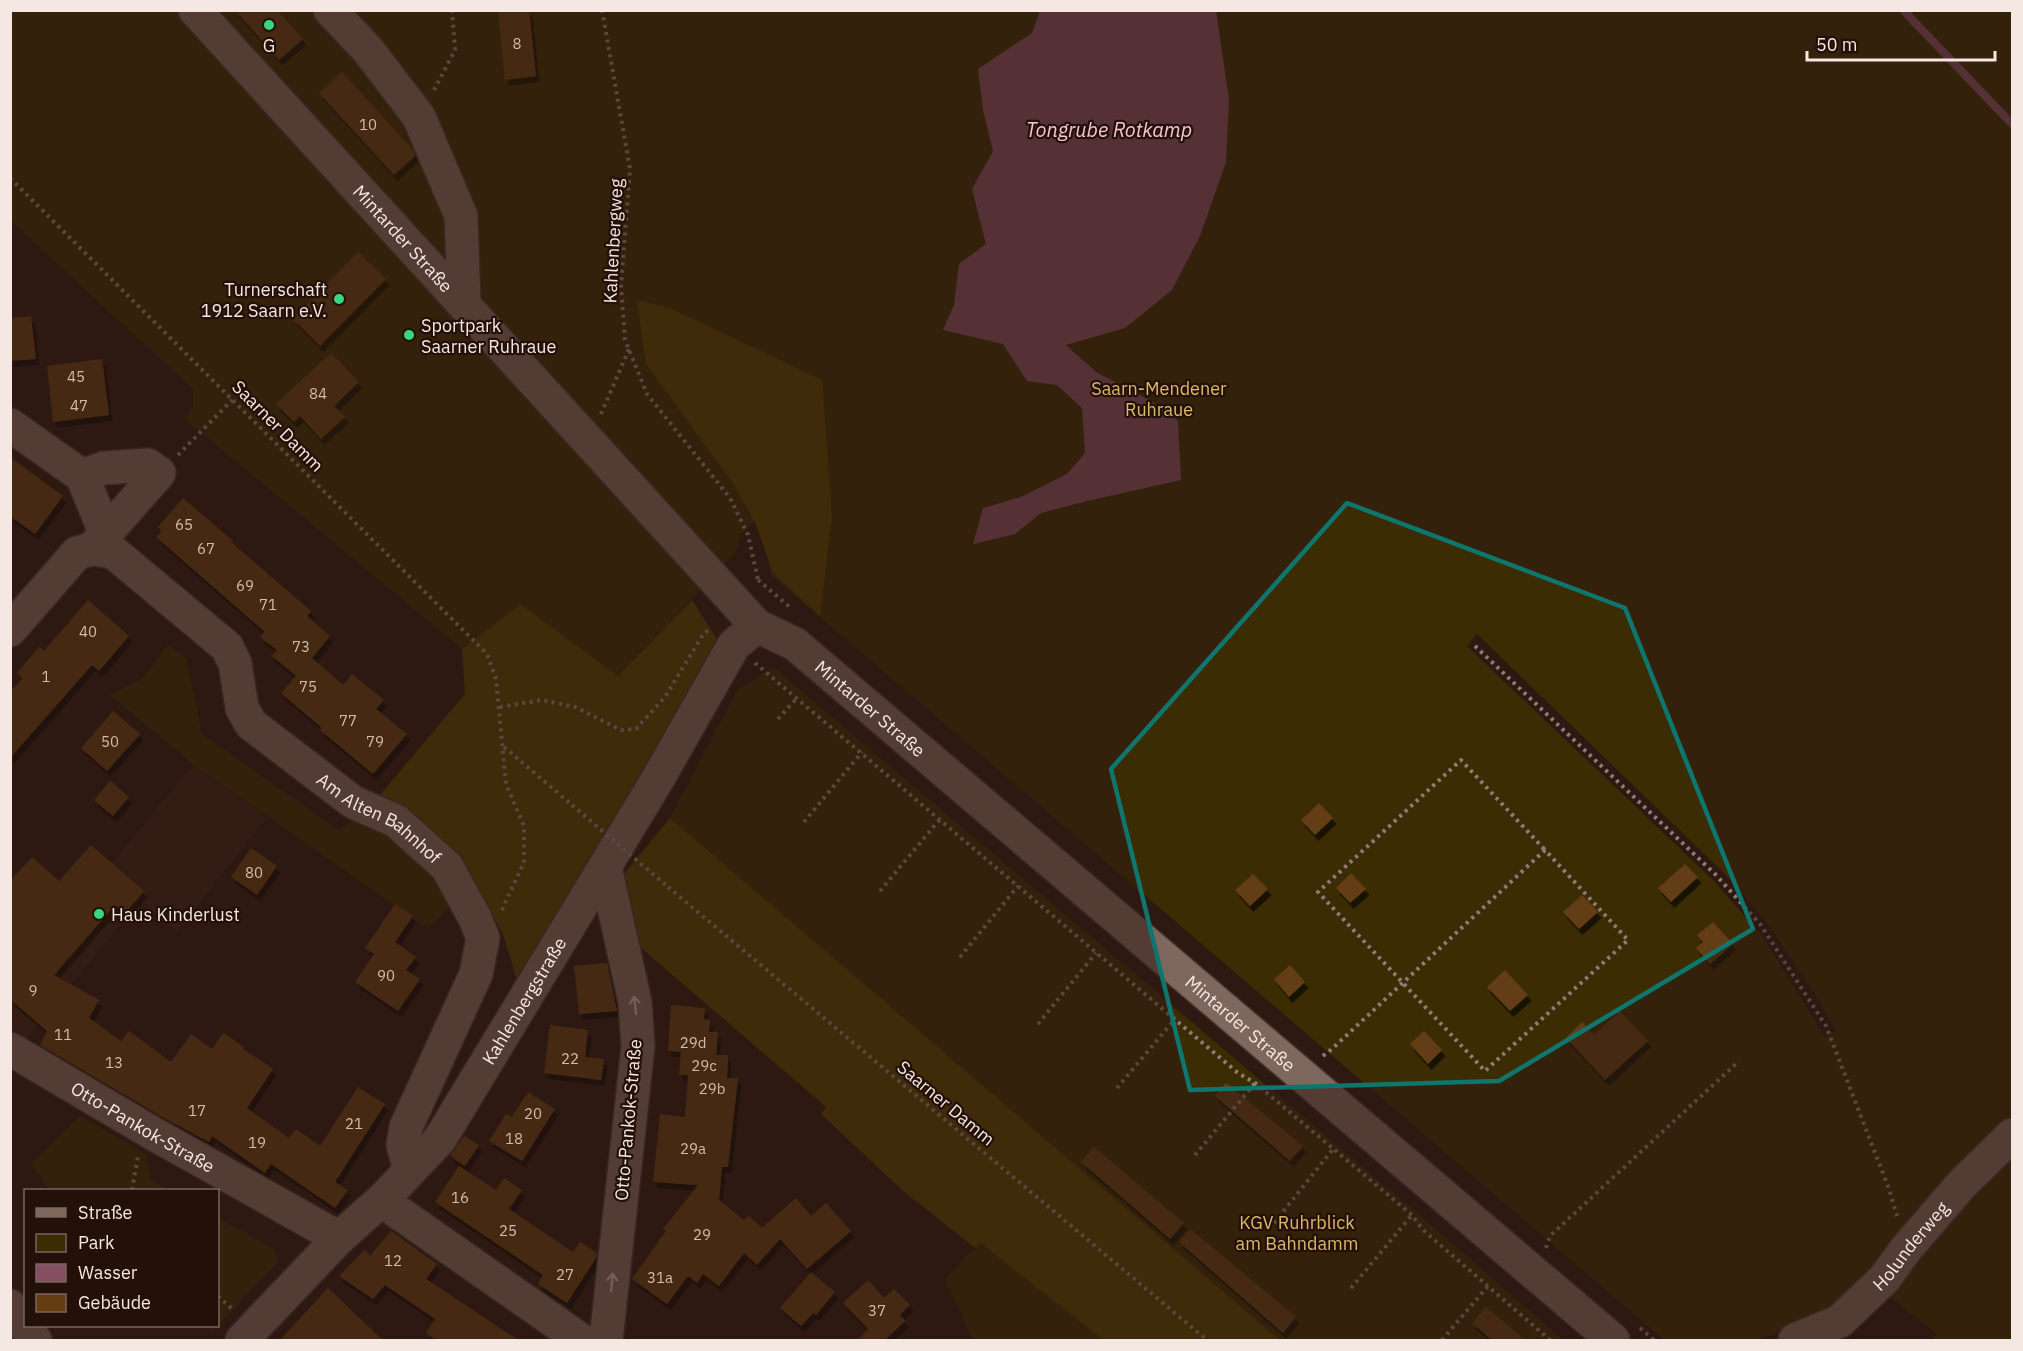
<svg xmlns="http://www.w3.org/2000/svg" width="2023" height="1351" font-family="'IBM Plex Sans',sans-serif">
<style>
.built{fill:#381f14}
.green{fill:#3b2c04;fill-rule:evenodd}
.forest{fill:#543f00}
.water{fill:#854e61}
.lines{fill:none;stroke-linecap:round;stroke-linejoin:round}
.stream{stroke:#854e61;stroke-width:8}
.building{fill:#643e12;filter:url(#shadow)}
.minor-casing{stroke:#463632;stroke-width:36}
.path{stroke:#8f7e78;stroke-width:4;stroke-dasharray:3 4.5;stroke-linecap:butt}
.minor{stroke:#7e675d;stroke-width:33}
.path-bridge{stroke:#8f7e78;stroke-width:4;stroke-dasharray:3 4.5;stroke-linecap:butt}
.oneway{stroke:#c5b4ad}
.marked{fill:none;stroke:#0f766e;stroke-width:4.5;stroke-linejoin:round}
.poi-dot{fill:#35d881;stroke:#231009;stroke-width:2}
.labels{text-anchor:middle;dominant-baseline:central;stroke-width:4.5;stroke-linejoin:round;paint-order:stroke}
.number-label{font-size:15px;fill:#d1bdae}
.poi-label{font-size:18px;fill:#f5e7e2;stroke:#231009;text-anchor:start}
.street-label{font-size:18px;fill:#f5e7e2;stroke:#231009}
.park-label{font-size:18px;fill:#dcba68;stroke:#231009}
.water-label{font-size:20px;font-style:italic;fill:#fac4d5;stroke:#231009}
</style>
<defs>
<filter id="shadow"><feDropShadow dx="3.5" dy="6" stdDeviation="0" flood-color="#0009"/></filter>
</defs>
<rect width="100%" height="100%" fill="#2d1912"/>
<path class="built" d="M193,764L268,817L177,931L139,902L25,1042L16,1037L11,1031V979L112,863Z"/>
<path class="green" d="M10,11H2012V1340H1930L1937,1334L1867,1279L1834,1310L1759,1340H1664L771,575L760,519L732,482L755,522L741,534L737,551L618,676L522,604L462,649L185,419L193,407V389L11,221ZM1477,634L1730,879L1766,921L1815,994L1836,1030L1825,1037L1762,936L1714,881L1467,646Z
M168,645L186,658L202,734L338,830L357,818L392,832L436,871L451,907L427,928L193,764L110,695L143,678Z
M773,667L1431,1225L1563,1340H1280L670,818L737,691Z
M80,1116L146,1154L151,1180L169,1190H50L31,1163Z
M218,1218L274,1249L278,1262L213,1331L210,1326H218Z
M981,1242L1103,1340H973L945,1279Z"/>
<path class="forest" d="M637,300L670,308L822,380L832,515L820,616L773,573L755,522L732,482L646,364Z
M692,600L720,644L518,984L503,934L464,865L421,820L380,795L465,694L462,649L521,604L618,676Z
M670,818L1280,1340H1103L981,1243L975,1248L902,1190L821,1114L826,1107L632,940L622,876Z"/>
<path class="water" d="M1040,11H1216L1229,99L1226,162L1200,236L1172,290L1125,328L1066,345L1096,372L1151,401L1178,421L1181,480L1087,501L1041,513L1015,534L973,544L983,508L1021,497L1067,474L1085,453L1082,408L1057,385L1027,381L1003,344L943,330L954,305L959,264L986,244L972,189L993,151L983,110L978,69L1032,33Z"/>
<g class="lines">
<path class="stream" d="M1903,10L2012,124"/>
</g>
<path class="building" d="M235,10H277L303,39L279,60Z
M498,10H529L536,76L505,80Z
M342,72L413,150L415,156L394,175L319,93Z
M358,252L386,279L320,346L293,319Z
M31,316L36,359L10,361V318Z
M331,353L359,382L334,406L345,417L321,439L300,416L294,422L276,404Z
M102,359L109,415L53,422L47,366Z
M10,457L63,496L35,534L10,516Z
M183,498L233,541L231,542L311,611L307,616L330,636L312,658L343,685L352,674L384,700L376,709L407,734L373,774L320,730L322,728L281,693L296,676L272,656L277,650L260,637L265,632L156,537L162,531L158,527Z
M88,600L129,636L99,671L92,665L10,758V692L23,678L17,673L39,647L44,651Z
M113,711L140,734L107,771L81,748Z
M110,781L129,797L113,816L94,800Z
M1319,803L1333,818L1315,835L1301,820Z
M91,845L144,891L125,913L115,905L54,975L99,1000L89,1018L121,1041L129,1031L171,1062L191,1034L212,1049L223,1033L244,1047L243,1049L273,1069L247,1108L289,1138L296,1129L320,1146L358,1087L385,1104L335,1182L348,1190L335,1208L271,1164L265,1173L212,1136L209,1142L164,1118L40,1045L47,1031L10,999V881L32,857L59,881Z
M251,848L277,866L257,895L231,877Z
M1685,864L1698,877L1671,902L1658,888Z
M1351,873L1366,889L1350,903L1336,888Z
M1253,874L1268,889L1250,906L1235,890Z
M1582,895L1598,912L1579,929L1563,912Z
M395,904L413,916L395,942L416,957L406,970L420,979L398,1011L355,982L374,954L365,948Z
M1713,922L1733,944L1710,964L1696,948L1703,942L1697,935Z
M607,963L617,1011L579,1014L574,966Z
M1290,965L1305,982L1289,997L1274,979Z
M1505,970L1528,995L1510,1011L1487,987Z
M671,1005L705,1008L704,1019L710,1020L709,1032H718L716,1055H728L727,1078H738L728,1167H722L719,1200L744,1220L749,1216L762,1228L796,1198L811,1216L826,1203L851,1231L807,1269L780,1239L757,1265L744,1253L719,1286L703,1274L697,1283L688,1276L667,1304L632,1279L666,1231L663,1229L698,1185L653,1182L660,1114L685,1117L688,1075H679L681,1052L668,1051Z
M1620,1011L1648,1041L1605,1080L1566,1038L1582,1022L1594,1035Z
M550,1025L588,1030L585,1057L604,1059L601,1080L544,1073Z
M1424,1031L1442,1050L1428,1064L1410,1044Z
M1226,1083L1303,1146L1290,1161L1215,1096Z
M528,1092L555,1109L522,1161L489,1141L506,1114L512,1117Z
M464,1136L479,1145L465,1166L450,1156Z
M1094,1147L1184,1223L1170,1239L1081,1162Z
M459,1166L496,1190L504,1178L522,1190L509,1209L573,1252L580,1242L597,1253L596,1258L567,1303L538,1284L543,1275L435,1202Z
M1190,1229L1296,1317L1283,1333L1179,1242Z
M391,1231L437,1264L426,1279L520,1341H437L426,1333L435,1319L385,1285L373,1299L339,1276L365,1250L370,1256Z
M811,1272L835,1292L816,1315L813,1313L801,1326L780,1308Z
M868,1280L884,1298L894,1289L910,1305L900,1315L905,1321L884,1341H857L868,1329L843,1303Z
M328,1288L352,1311L384,1341H279Z
M1486,1307L1526,1341H1493L1472,1323Z"/>
<g class="lines">
<defs>
<g id="minor">
<path id="s1" d="M195,10L757,626L795,644L1613,1340"/>
<path d="M330,10L368,50L419,117L461,216L464,303"/>
<path d="M10,425L82,476L105,532"/>
<path id="s2" d="M92,549L113,552L227,647L235,663L242,708L251,724L353,802L396,821L447,867L475,918L483,938L476,974L406,1127L403,1145L410,1170"/>
<path d="M10,630L77,553L92,549L159,473L148,465L104,468L82,476"/>
<path d="M605,867L635,1002L638,1046L606,1340"/>
<path id="s3" d="M10,1049L154,1134L339,1238"/>
<path d="M383,1199L395,1210L581,1340"/>
<path d="M10,1306L35,1340"/>
<path id="s4" d="M242,1340L339,1238L383,1199L440,1139L656,782L734,645L757,626"/>
<path id="s5" d="M1795,1340L1840,1321L1885,1278L1906,1249L1961,1185L2012,1135"/>
</g>
</defs>
<use href="#minor" class="minor-casing"/>
<path class="path" d="M602,10L630,169L621,286L625,340L647,394L730,498L748,535L758,580
M434,90L455,50L452,10
M10,178L487,654L496,679L506,784L524,826V862L502,910
M601,414L629,349
M178,455L232,400
M758,580L792,609
M1475,646L1715,874L1760,924L1826,1026L1889,1189L1897,1216
M755,663L1238,1073L1255,1083L1412,1215L1423,1230L1550,1340
M500,707L542,700L575,707L621,730L636,729L665,697L704,633L709,630
M778,719L797,698
M504,747L572,805
M804,822L862,752
M668,887L1207,1340
M880,891L940,819
M960,957L1018,886
M1038,1024L1096,953
M1323,1056L1333,1048L1545,850L1628,940L1485,1071L1318,892L1461,760L1545,850
M1117,1088L1175,1019
M1195,1155L1255,1083
M132,1190L138,1156
M1274,1223L1333,1149
M1546,1248L1550,1236L1739,1061
M1351,1288L1412,1215
M218,1296L233,1310
M1640,1328L1654,1340
M1442,1340L1488,1286"/>
<use href="#minor" class="minor"/>
<path class="path-bridge" d="M572,805L668,887"/>
</g>
<defs><path id="oneway-shaft" d="M-6 0H5M1.5-3L5.5 0L1.5 3" fill="none" stroke-width="1.6" stroke-linecap="round" stroke-linejoin="round" transform="scale(1.5)"/></defs>
<g class="oneway">
<use href="#oneway-shaft" transform="translate(635 1005) rotate(-97)"/>
<use href="#oneway-shaft" transform="translate(612 1282) rotate(-84)"/>
</g>
<path d="M0 0H2023V1351H0ZM1347,503L1625,608L1753,929L1499,1081L1190,1090L1111,769Z" fill="#2d1912" fill-opacity=".55" fill-rule="evenodd"/>
<path class="marked" d="M1347,503L1625,608L1753,929L1499,1081L1190,1090L1111,769Z"/>
<g class="poi-dot">
<circle cx="269" cy="25" r="6"/>
<circle cx="339" cy="299" r="6"/>
<circle cx="409" cy="335" r="6"/>
<circle cx="99" cy="914" r="6"/>
</g>
<g class="labels">
<g class="number-label">
<text x="517" y="43">8</text>
<text x="368" y="124">10</text>
<text x="76" y="376">45</text>
<text x="318" y="393">84</text>
<text x="79" y="405">47</text>
<text x="184" y="524">65</text>
<text x="206" y="548">67</text>
<text x="245" y="585">69</text>
<text x="268" y="604">71</text>
<text x="88" y="631">40</text>
<text x="301" y="646">73</text>
<text x="46" y="676">1</text>
<text x="308" y="686">75</text>
<text x="348" y="720">77</text>
<text x="110" y="741">50</text>
<text x="375" y="741">79</text>
<text x="254" y="872">80</text>
<text x="386" y="975">90</text>
<text x="33" y="990">9</text>
<text x="63" y="1034">11</text>
<text x="693" y="1042">29d</text>
<text x="570" y="1058">22</text>
<text x="114" y="1062">13</text>
<text x="704" y="1065">29c</text>
<text x="712" y="1088">29b</text>
<text x="197" y="1110">17</text>
<text x="533" y="1113">20</text>
<text x="354" y="1123">21</text>
<text x="514" y="1138">18</text>
<text x="257" y="1142">19</text>
<text x="693" y="1148">29a</text>
<text x="460" y="1197">16</text>
<text x="508" y="1230">25</text>
<text x="702" y="1234">29</text>
<text x="393" y="1260">12</text>
<text x="565" y="1274">27</text>
<text x="660" y="1277">31a</text>
<text x="877" y="1310">37</text>
</g>
<g class="poi-label">
<text x="269" y="45" text-anchor="middle">G</text>
<text x="327" y="289" text-anchor="end">Turnerschaft<tspan x="327" dy="21">1912 Saarn e.V.</tspan></text>
<text x="421" y="325">Sportpark<tspan x="421" dy="21">Saarner Ruhraue</tspan></text>
<text x="111" y="914">Haus Kinderlust</text>
</g>
<g class="street-label">
<text stroke="none"><textPath href="#s1" startOffset="309">Mintarder Straße</textPath></text>
<text transform="translate(613 241) rotate(-87)">Kahlenbergweg</text>
<text transform="translate(278 426) rotate(45)">Saarner Damm</text>
<text stroke="none"><textPath href="#s1" startOffset="975">Mintarder Straße</textPath></text>
<text stroke="none"><textPath href="#s2" startOffset="411">Am Alten Bahnhof</textPath></text>
<text stroke="none"><textPath href="#s4" startOffset="444">Kahlenbergstraße</textPath></text>
<text stroke="none"><textPath href="#s1" startOffset="1461">Mintarder Straße</textPath></text>
<text transform="translate(946 1103) rotate(40)">Saarner Damm</text>
<text transform="translate(628 1120) rotate(-85)">Otto-Pankok-Straße</text>
<text stroke="none"><textPath href="#s3" startOffset="154">Otto-Pankok-Straße</textPath></text>
<text stroke="none"><textPath href="#s5" startOffset="152">Holunderweg</textPath></text>
</g>
<g class="park-label">
<text x="1159" y="388">Saarn-Mendener<tspan x="1159" dy="21">Ruhraue</tspan></text>
<text x="1297" y="1222">KGV Ruhrblick<tspan x="1297" dy="21">am Bahndamm</tspan></text>
</g>
<g class="water-label">
<text x="1109" y="129">Tongrube Rotkamp</text>
</g>
</g>
<rect width="2023" height="1351" fill="none" stroke="#f5e7e2" stroke-width="24"/>
<rect x="24" y="1189" width="195" height="138" fill="#231009" stroke="#776660" stroke-width="1.5"/>
<rect x="36" y="1208" width="30" height="9" fill="#7e675d" stroke="#776660" stroke-width="1.5"/>
<text x="78" y="1219" font-size="18" fill="#f5e7e2">Straße</text>
<rect x="36" y="1234" width="30" height="18" fill="#3b2c04" stroke="#776660" stroke-width="1.5"/>
<text x="78" y="1249" font-size="18" fill="#f5e7e2">Park</text>
<rect x="36" y="1264" width="30" height="18" fill="#854e61" stroke="#776660" stroke-width="1.5"/>
<text x="78" y="1279" font-size="18" fill="#f5e7e2">Wasser</text>
<rect x="36" y="1294" width="30" height="18" fill="#643e12" stroke="#776660" stroke-width="1.5"/>
<text x="78" y="1309" font-size="18" fill="#f5e7e2">Gebäude</text>
<path d="M1807 51v9h188v-9" fill="none" stroke="#f5e7e2" stroke-width="3"/>
<text x="1816" y="51" font-size="18" fill="#f5e7e2" stroke="#231009" stroke-width="4.5" paint-order="stroke">50 m</text>
</svg>
